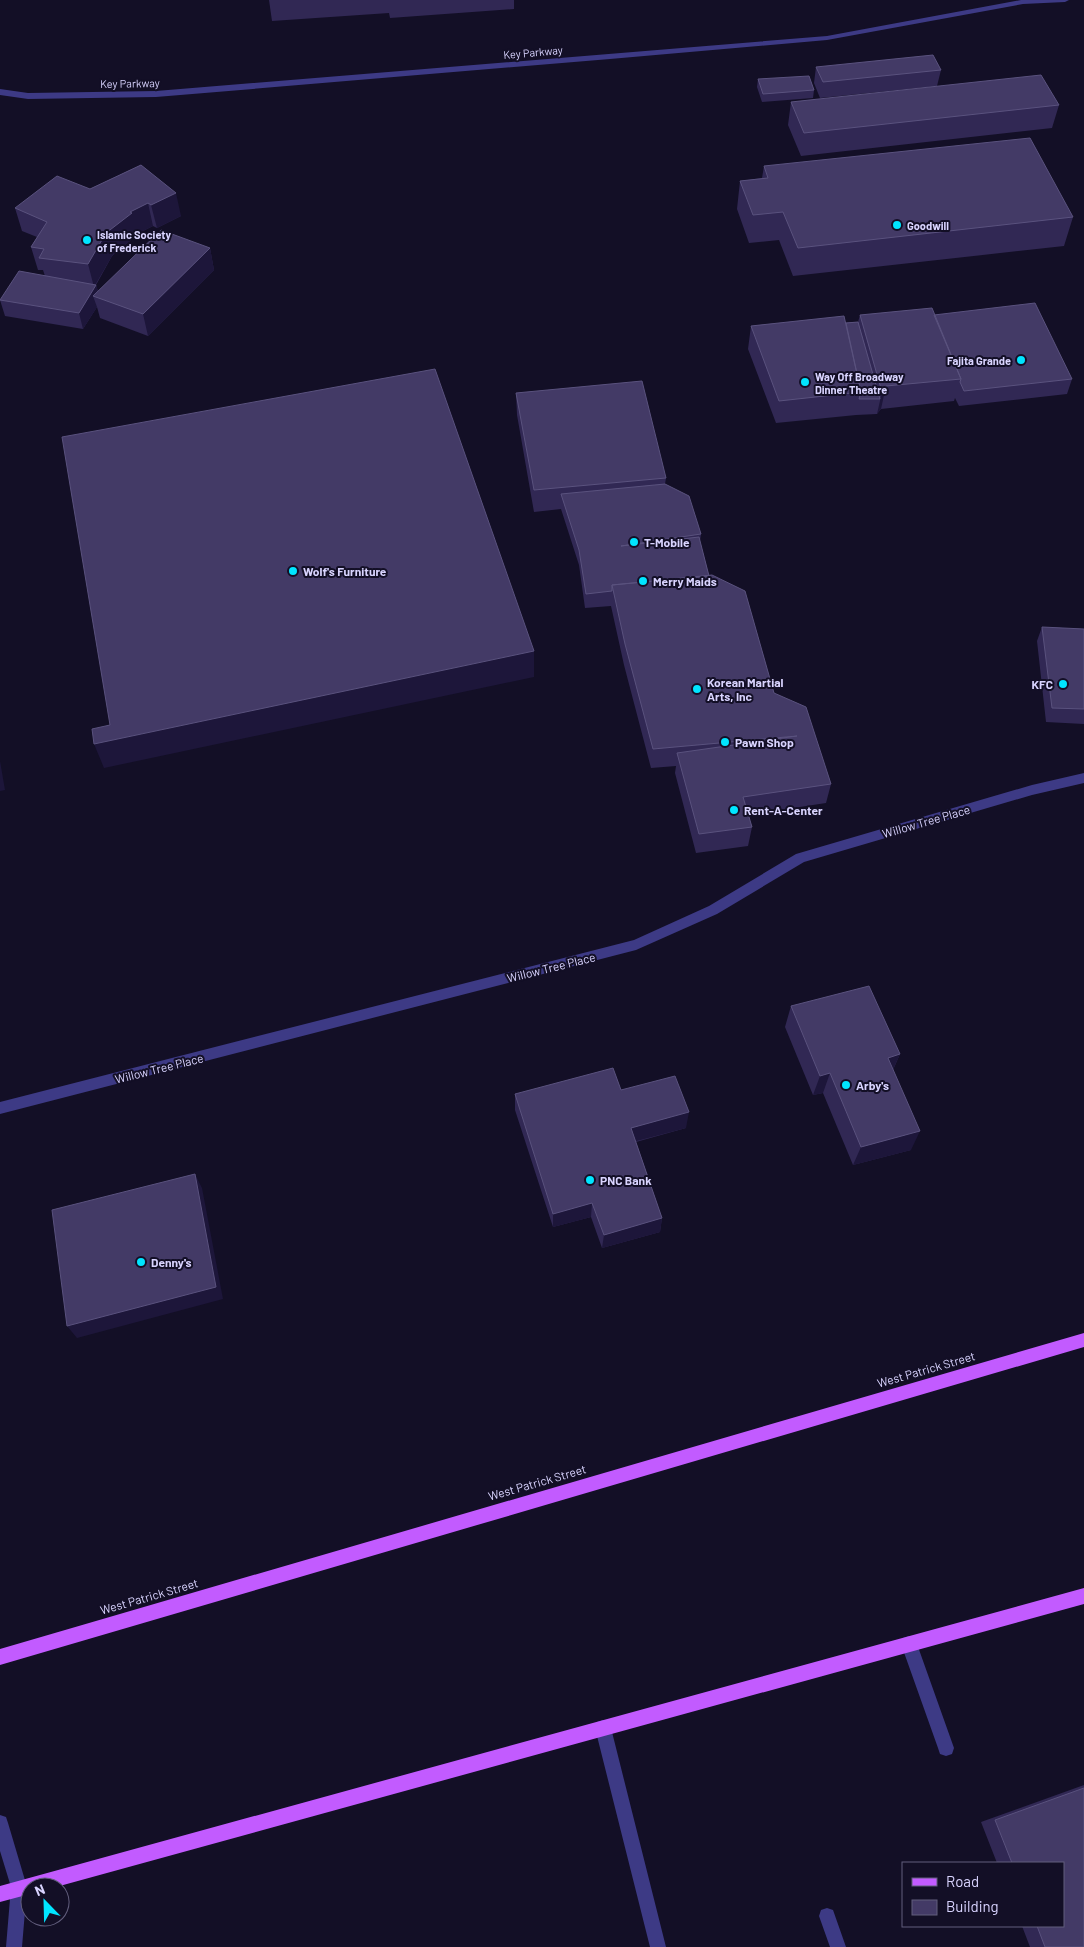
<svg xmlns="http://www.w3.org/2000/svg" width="1084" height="1947" font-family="Barlow,sans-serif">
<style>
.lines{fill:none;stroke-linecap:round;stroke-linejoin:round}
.service{fill:#3d3a85;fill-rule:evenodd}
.minor{fill:#3d3a85;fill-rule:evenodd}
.tertiary{fill:#3d3a85;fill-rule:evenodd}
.primary{fill:#c25bff;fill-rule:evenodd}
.wall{fill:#312854}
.shaded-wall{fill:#1d163a}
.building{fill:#433a66;stroke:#5a527e}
.poi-dot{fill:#00e5ff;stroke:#130f26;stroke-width:2}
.labels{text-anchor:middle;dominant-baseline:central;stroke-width:4;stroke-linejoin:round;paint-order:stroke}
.far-street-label{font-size:11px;fill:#d9d4ff;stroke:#130f26}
.far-poi-label{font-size:11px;font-weight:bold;fill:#d9d4ff;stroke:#130f26;text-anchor:start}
.poi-label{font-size:12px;font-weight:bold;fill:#d9d4ff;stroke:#130f26;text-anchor:start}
.street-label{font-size:12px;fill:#d9d4ff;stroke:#130f26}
</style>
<rect width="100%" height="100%" fill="#130f26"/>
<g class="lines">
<path class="service" d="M909,1636L915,1638L917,1644L954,1748L952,1754L946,1756L940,1754L938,1748L901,1644L903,1638Z
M603,1720L609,1722L611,1728L666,1947H650L595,1728L597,1722Z
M827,1908L833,1910L846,1947H830L819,1916L821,1910Z"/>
<path class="minor" d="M1084,773V783L1032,795L804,862L717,914L636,950L0,1114V1102L634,940L709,906L796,854L1032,785Z"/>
<path class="tertiary" d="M1021,0H1069L1065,2L1023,4L827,40L610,59L156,97L28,99L0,95V89L28,93L156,91L827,36Z
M0,1815L6,1817L8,1823L27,1887L22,1947H6L11,1887L0,1851Z"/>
<path class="primary" d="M1084,1333V1347L0,1665V1649Z
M1084,1588V1604L56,1887H30V1894L0,1902V1886Z"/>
</g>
<path class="wall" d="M269,0H514V9L390,18L389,13L272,21Z
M816,67L941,70L937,86L820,98L814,83Z
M758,79L814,90L813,98L762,102L757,87Z
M791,102L1059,105L1052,128L801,156L788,125Z
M141,165L181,216L157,228L153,226L137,234V235L112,256L96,285L98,291L210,248L214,270L148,336L100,318L97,307L83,329L5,316L0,300L45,276L43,270H38L31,247L37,237L22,231L15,208L90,189Z
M764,166L1073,217L1064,246L793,276L779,240L749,243L737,209L740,181L762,178Z
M860,315H934L1072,379L1067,394L959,406L955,398L954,401L881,409L877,414L856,415L776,423L748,349L751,326L858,322Z
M516,393L666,478L665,484L701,534L700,541L709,576L774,693L831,784L826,803L748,815L752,827L748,846L696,853L675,773L676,766L651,768L624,665L611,606L585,608L579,565L561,509L534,512L517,415Z
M1042,627L1084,629V724L1046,722L1037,641Z
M791,1006L900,1054L893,1070L911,1150L853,1165L823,1093L813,1095L785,1027Z
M621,1090L686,1128L636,1142L662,1218L660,1232L602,1248L591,1217L553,1227L515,1110V1094Z
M1084,1785V1947H1030L1022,1926H1063V1863H997L981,1822Z"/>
<path class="shaded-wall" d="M176,193L181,216L157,228L151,205Z
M148,203L153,226L137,234V235L112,256L94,287L88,264L106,233L130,212Z
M210,248L214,270L148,336L143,314Z
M96,285L100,298L93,296L97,307L83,329L79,313Z
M886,386L881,409L877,414L882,392Z
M534,651V677L104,768L94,744Z
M0,761L5,790L0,791Z
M900,1054L891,1074L888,1058Z
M830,1073L823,1093L813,1095L820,1076Z
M689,1112L686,1128L629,1143L631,1128Z
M920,1131L911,1150L853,1165L861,1147Z
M195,1174L202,1188L223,1299L77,1338L67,1326Z
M592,1203L591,1217L553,1227V1214Z
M662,1218L660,1232L602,1248L604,1235Z"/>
<path class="building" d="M933,55L941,70L823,82L816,67Z
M1041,75L1059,105L804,133L791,102Z
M809,76L814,90L763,94L758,79Z
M1030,138L1073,217L798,248L783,212L753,215L740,181L768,178L764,166Z
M141,165L176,193L151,205L148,203L130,212L132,213L106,233L88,264L39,258L44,249L31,247L47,222L15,208L57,176L90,189Z
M161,230L210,248L143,314L93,296Z
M19,271L96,285L79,313L0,300Z
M1035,303L1072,379L964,391L960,382L961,379L934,315Z
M932,308L961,379L886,386L882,392L860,315Z
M844,316L861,392L779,401L751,326Z
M858,322L880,399H859L861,392L846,323Z
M435,369L534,651L94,744L92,729L110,725L62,437Z
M642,381L666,478L534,490L516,393Z
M665,484L689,496L701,534L621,546L699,537L709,576L612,585V591L586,594L579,550L561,494Z
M712,575L745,591L774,693L806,707L831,784L743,797L752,827L699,834L677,753L797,736L653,749L625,644L612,585Z
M1042,627L1084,629V709L1052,708Z
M869,986L900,1054L888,1058L920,1131L861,1147L830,1073L820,1076L791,1006Z
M613,1068L621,1090L675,1076L689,1112L631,1128L662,1218L604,1235L592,1203L553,1214L515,1094Z
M195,1174L216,1287L67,1326L52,1210Z
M1084,1788V1947H1045L1037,1926H1063V1863H1012L995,1820Z"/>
<g class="poi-dot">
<circle cx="897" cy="225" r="5"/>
<circle cx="87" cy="240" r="5"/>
<circle cx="1021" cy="360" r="5"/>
<circle cx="805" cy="382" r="5"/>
<circle cx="634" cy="542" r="5"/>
<circle cx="293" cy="571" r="5"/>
<circle cx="643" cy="581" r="5"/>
<circle cx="1063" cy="684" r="5"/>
<circle cx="697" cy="689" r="5"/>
<circle cx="725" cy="742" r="5"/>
<circle cx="734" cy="810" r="5"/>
<circle cx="846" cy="1085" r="5"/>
<circle cx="590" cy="1180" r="5"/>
<circle cx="141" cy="1262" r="5"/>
</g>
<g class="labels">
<g class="far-street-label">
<text transform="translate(533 52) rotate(-5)">Key Parkway</text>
<text transform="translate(130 83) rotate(-1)">Key Parkway</text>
</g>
<g class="far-poi-label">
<text x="907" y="225">Goodwill</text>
<text x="97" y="234">Islamic Society<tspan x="97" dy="13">of Frederick</tspan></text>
<text x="1011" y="360" text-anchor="end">Fajita Grande</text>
<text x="815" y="376">Way Off Broadway<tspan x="815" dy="13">Dinner Theatre</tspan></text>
</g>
<g class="poi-label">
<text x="644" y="542">T-Mobile</text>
<text x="303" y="571">Wolf's Furniture</text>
<text x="653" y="581">Merry Maids</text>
<text x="707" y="682">Korean Martial<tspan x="707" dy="14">Arts, Inc</tspan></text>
<text x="1053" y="684" text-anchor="end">KFC</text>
<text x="735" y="742">Pawn Shop</text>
<text x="744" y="810">Rent-A-Center</text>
<text x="856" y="1085">Arby's</text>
<text x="600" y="1180">PNC Bank</text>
<text x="151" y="1262">Denny's</text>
</g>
<g class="street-label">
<text transform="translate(926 821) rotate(-16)">Willow Tree Place</text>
<text transform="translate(551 967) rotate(-14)">Willow Tree Place</text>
<text transform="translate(159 1068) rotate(-14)">Willow Tree Place</text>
<text transform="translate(926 1369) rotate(-16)">West Patrick Street</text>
<text transform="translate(537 1482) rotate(-16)">West Patrick Street</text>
<text transform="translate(149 1596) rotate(-16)">West Patrick Street</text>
</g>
</g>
<rect x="902" y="1862" width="162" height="65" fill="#130f26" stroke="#625e7d"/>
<rect x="912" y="1878" width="25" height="8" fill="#c25bff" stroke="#625e7d"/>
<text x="946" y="1887" font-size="15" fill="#d9d4ff">Road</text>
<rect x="912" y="1900" width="25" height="15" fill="#433a66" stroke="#625e7d"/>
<text x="946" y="1912" font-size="15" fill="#d9d4ff">Building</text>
<g transform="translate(45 1902) rotate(337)"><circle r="24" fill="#130f26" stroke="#625e7d"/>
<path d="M0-4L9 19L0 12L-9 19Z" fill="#00e5ff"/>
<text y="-8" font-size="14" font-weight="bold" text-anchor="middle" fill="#d9d4ff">N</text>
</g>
</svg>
